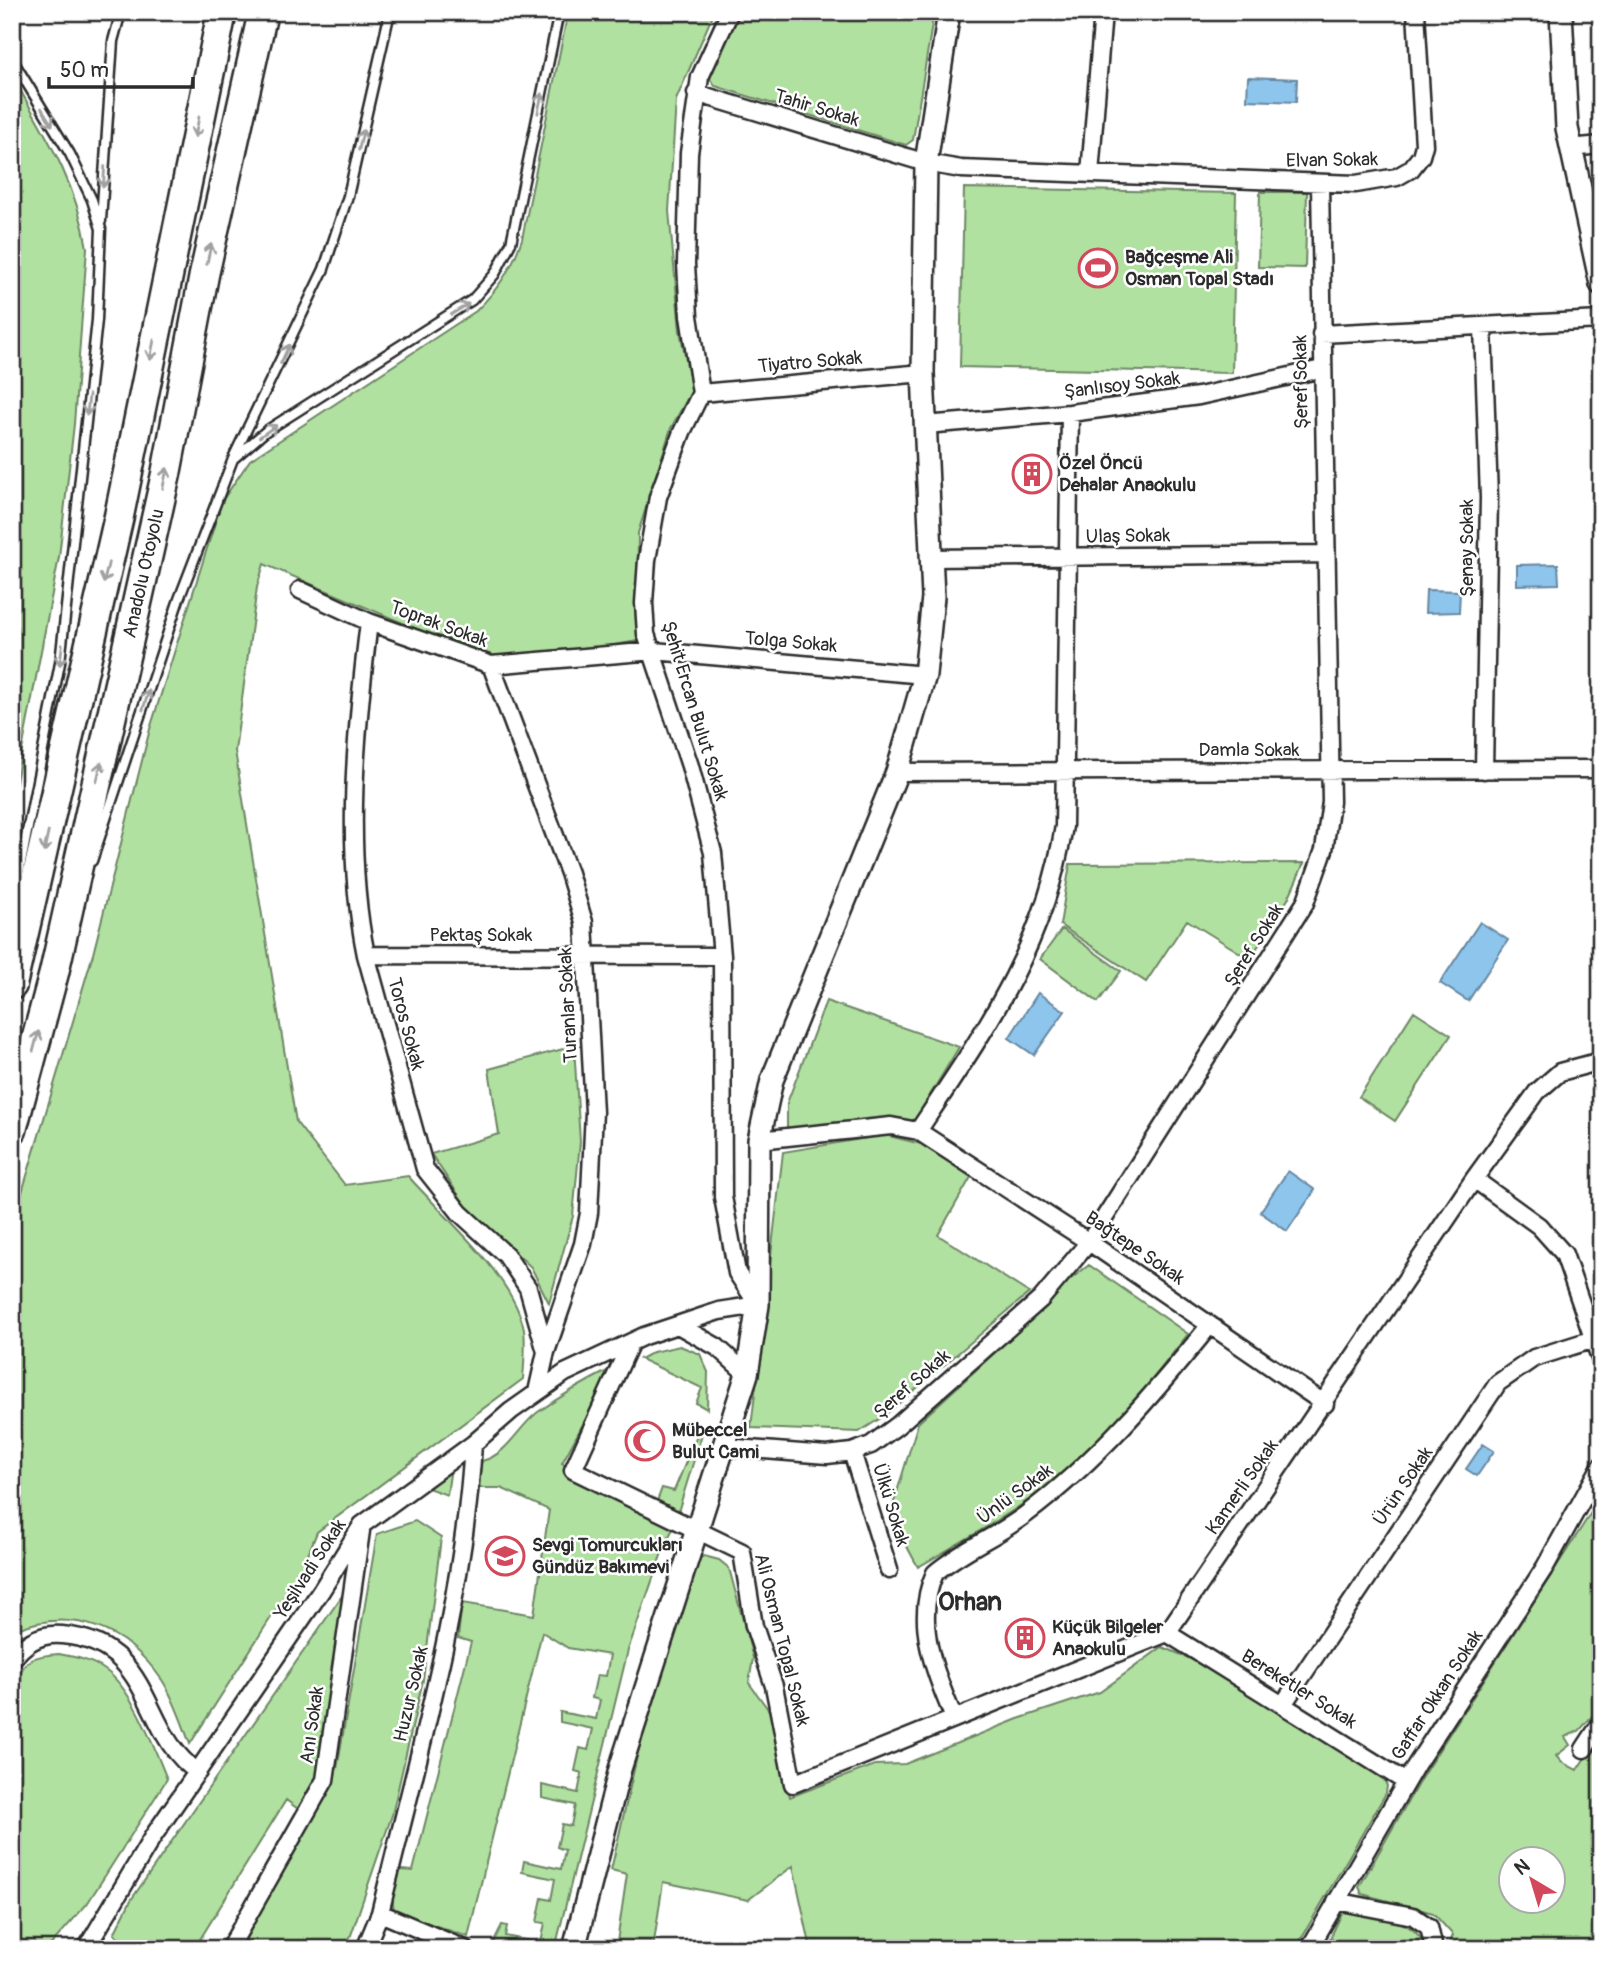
<svg xmlns="http://www.w3.org/2000/svg" width="1613" height="1961" font-family="Pangolin,sans-serif">
<style>
.green{fill:#b1e1a0;stroke:#6e8666;stroke-width:2;fill-rule:evenodd}
.water{fill:#8ec5ed;stroke:#66879f;stroke-width:2}
.lines{fill:none;stroke-linecap:round;stroke-linejoin:round}
.lane-casing{stroke:#2b2b2b;stroke-width:13}
.street-casing{stroke:#2b2b2b;stroke-width:21}
.secondary-casing{stroke:#2b2b2b;stroke-width:26}
.highway-casing{stroke:#2b2b2b;stroke-width:33}
.lane{stroke:#fff;stroke-width:8}
.street{stroke:#fff;stroke-width:16}
.secondary{stroke:#fff;stroke-width:21}
.highway{stroke:#fff;stroke-width:28}
.oneway{stroke:#a0a0a0}
.labels{text-anchor:middle;dominant-baseline:central;stroke-width:5;stroke-linejoin:round;paint-order:stroke}
.street-label{font-size:19px;fill:#2b2b2b;stroke:#fff}
.poi-label{font-size:19px;font-weight:bold;fill:#2b2b2b;stroke:#fff;text-anchor:start}
.district-label{font-size:26px;font-weight:bold;fill:#2b2b2b;stroke:#fff}
</style>
<rect width="100%" height="100%" fill="#fff"/>
<filter id="ink" filterUnits="userSpaceOnUse"><feTurbulence type="fractalNoise" baseFrequency=".0143" numOctaves="2"/><feDisplacementMap in="SourceGraphic" scale="14" xChannelSelector="R" yChannelSelector="G"/><feConvolveMatrix kernelMatrix="1 2 1 2 8 2 1 2 1" color-interpolation-filters="sRGB"/></filter>
<g filter="url(#ink)">
<path class="green" d="M568,12H714L676,100L669,211L680,331L692,390L671,428L638,533L637,641L566,654L510,659L469,651L264,564L257,587L235,751L296,1122L345,1185L408,1176C444,1217 514,1276 524,1330C526,1346 524,1363 523,1379L317,1532L302,1569L190,1744C182,1723 174,1698 162,1680C126,1628 71,1606 12,1631V1226L93,954L150,729L222,501L250,460L476,311C498,289 512,269 522,239Z
M740,12H934L913,140L906,145L715,86L710,79L714,65Z
M12,76C44,132 77,183 87,248L74,424L59,557L12,803Z
M964,188L1236,193L1232,373L960,367Z
M1260,192H1307L1305,268L1258,267Z
M1304,863L1288,899L1250,959L1187,920L1146,982L1060,925L1070,864Z
M1062,929L1121,971L1098,1002L1040,959Z
M826,1001L959,1047L915,1120L787,1130V1103Z
M1414,1011L1451,1035L1395,1121L1359,1097Z
M574,1046L580,1142L573,1216L549,1303L531,1267L466,1206L431,1154L499,1134L489,1069Z
M885,1135L921,1144L971,1177L938,1235L1029,1293L884,1416L859,1432L751,1428L783,1152Z
M1089,1265L1188,1334C1152,1379 1119,1426 1076,1464C1029,1505 971,1536 918,1567L890,1515L918,1423L1047,1305L1067,1282Z
M680,1346L700,1354L708,1372L707,1409L696,1403L702,1388L640,1359L653,1352Z
M613,1368L562,1463L675,1525L665,1544L628,1650L555,1949H497L491,1947L502,1925L507,1926L505,1936L541,1943L545,1923L537,1922L542,1898L551,1900L555,1879L522,1872L524,1861L561,1869L565,1850L557,1847L562,1824L571,1826L575,1805L542,1798V1785L578,1793L582,1773L575,1771L580,1748L588,1750L593,1729L560,1722V1712L596,1719L600,1700L592,1698L597,1675L606,1676L610,1655L568,1648L542,1632L468,1937L394,1911L391,1889L401,1870L413,1871L471,1642L458,1638L462,1603L534,1615L549,1510L501,1488H474L482,1461C507,1455 518,1427 538,1412C562,1395 587,1381 613,1368Z
M699,1430L702,1434L677,1515L656,1504L662,1488L674,1491Z
M451,1467L447,1495L417,1484Z
M1594,1508L1601,1511V1706L1579,1731L1565,1737L1570,1745L1556,1756L1561,1762L1577,1770L1601,1733V1949H1447L1453,1935L1433,1913L1362,1894L1359,1887L1423,1775ZM1512,1860H1554V1902H1512Z
M415,1521L441,1538L423,1680L392,1815L351,1935L344,1949H239L337,1769L377,1534Z
M704,1556L719,1560L729,1568L753,1658L749,1683L770,1712L790,1797L875,1765L905,1764L1018,1719L1100,1692L1162,1647C1239,1676 1314,1733 1383,1778L1387,1786L1386,1793L1295,1949H811L793,1866L748,1900L663,1882L653,1949H616L627,1874L611,1870L641,1739L697,1560Z
M346,1590L321,1770L298,1809L286,1800L194,1949H136L114,1934L131,1900Z
M59,1654C76,1657 91,1660 105,1670C133,1689 154,1748 167,1779L87,1904L47,1949H12V1688C26,1660 27,1656 59,1654Z
M1343,1911C1374,1917 1415,1915 1426,1949H1325Z"/>
<path class="water" d="M1248,77L1297,79L1296,102L1247,100Z
M1558,564L1559,584L1517,585V565Z
M1426,590L1460,591L1459,612L1425,613Z
M1480,922L1508,940L1468,1001L1440,983Z
M1038,993L1065,1011L1034,1055L1009,1038Z
M1288,1171L1315,1190L1287,1231L1260,1212Z
M1483,1444L1494,1451L1477,1476L1466,1469Z"/>
<g class="lines">
<defs>
<path id="lane" d="M12,59L70,154L92,200L101,229L97,320L60,663L12,909
M101,221L113,41L121,12
M234,456L324,269L348,196L390,12
M92,861L179,599L233,459L266,431L472,300L495,274L511,243L559,12"/>
<path id="street" d="M730,12L700,77L689,153L686,264L689,316L701,393L682,432L658,497L647,560L644,603L646,634L690,766L713,853L722,956L723,1197L737,1273L758,1305
M696,93L926,163L961,169L1356,184L1397,177L1411,169L1421,156L1424,145L1416,12
M1570,148L1601,145
M1090,174L1103,12
M1483,327L1489,498L1484,770
M1321,334L1601,320
M701,393L923,373
M925,425L1070,413L1199,396L1322,369
M932,558L1325,554
M300,590L369,622L491,665L654,651L925,675
M369,622C356,728 344,849 366,955L425,1169L460,1213L506,1255L528,1288L546,1352L537,1392
M491,665L569,873L584,922L594,1112L589,1213L583,1244L546,1352
M897,772L1601,769
M366,955L722,956
M918,1131C984,1032 1045,947 1064,826L1070,413
M759,1140L891,1126L918,1131L1089,1242L1325,1404
M1474,1179L1539,1226L1564,1254L1601,1361
M678,1325L717,1347L747,1374
M631,1342L573,1470L742,1552L754,1626L774,1686L793,1784L1167,1633L1474,1179L1537,1092L1560,1072L1601,1061
M725,1447L827,1455L852,1452L871,1445L898,1425L1041,1299L1089,1242L1305,903L1324,850L1331,802L1320,184
M852,1452L889,1570
M1167,1633L1406,1782
M12,1660C24,1643 40,1633 62,1635C156,1643 140,1735 198,1772
M1284,1703L1498,1383L1534,1358L1594,1339
M954,1718C935,1674 913,1620 935,1573C962,1550 996,1537 1025,1515C1097,1461 1153,1395 1210,1325
M1584,1749L1601,1723
M1336,1901L1413,1916L1429,1927L1434,1949
M380,1913L465,1949
M86,1949L152,1838L321,1591L362,1525L473,1444L511,1411L565,1373L644,1336L719,1311L758,1305
M229,1949L325,1780L361,1531
M365,1949L380,1913C417,1759 464,1603 473,1444
M1309,1949L1416,1765L1545,1567L1601,1466"/>
<path id="secondary" d="M1561,12L1567,128L1601,284
M574,1949L620,1769L747,1374L758,1305L759,1140L772,1080L897,772L925,675L933,597L923,373L926,163L949,12"/>
<g id="highway">
<path d="M12,985L119,516L222,12"/>
<path id="s1" d="M12,1130L54,973L166,474L204,275L263,12"/>
</g>
</defs>
<use href="#lane" class="lane-casing"/>
<use href="#street" class="street-casing"/>
<use href="#secondary" class="secondary-casing"/>
<use href="#highway" class="highway-casing"/>
<use href="#lane" class="lane"/>
<use href="#street" class="street"/>
<use href="#secondary" class="secondary"/>
<use href="#highway" class="highway"/>
</g>
<defs><path id="oneway-shaft" d="M-6 0H5M1.5-3L5.5 0L1.5 3" fill="none" stroke-width="1.6" stroke-linecap="round" stroke-linejoin="round" transform="scale(1.75)"/></defs>
<g class="oneway">
<use href="#oneway-shaft" transform="translate(540 103) rotate(-78)"/>
<use href="#oneway-shaft" transform="translate(47 117) rotate(58)"/>
<use href="#oneway-shaft" transform="translate(197 127) rotate(101)"/>
<use href="#oneway-shaft" transform="translate(361 140) rotate(-77)"/>
<use href="#oneway-shaft" transform="translate(104 177) rotate(94)"/>
<use href="#oneway-shaft" transform="translate(209 254) rotate(-78)"/>
<use href="#oneway-shaft" transform="translate(460 309) rotate(-32)"/>
<use href="#oneway-shaft" transform="translate(152 350) rotate(101)"/>
<use href="#oneway-shaft" transform="translate(285 354) rotate(-65)"/>
<use href="#oneway-shaft" transform="translate(88 405) rotate(96)"/>
<use href="#oneway-shaft" transform="translate(268 431) rotate(-35)"/>
<use href="#oneway-shaft" transform="translate(165 478) rotate(-78)"/>
<use href="#oneway-shaft" transform="translate(106 573) rotate(103)"/>
<use href="#oneway-shaft" transform="translate(61 655) rotate(97)"/>
<use href="#oneway-shaft" transform="translate(146 700) rotate(-72)"/>
<use href="#oneway-shaft" transform="translate(99 772) rotate(-77)"/>
<use href="#oneway-shaft" transform="translate(46 842) rotate(103)"/>
<use href="#oneway-shaft" transform="translate(36 1041) rotate(-75)"/>
</g>
</g>
<defs>
<symbol id="stadium-ring" viewBox="-11 -11 22 22"><circle r="9.5" fill="#fff" stroke="#d1495b" stroke-width="1.5"/><path d="M0-5a6.5 5 0 1 0 0 10a6.5 5 0 1 0 0-10ZM-3.5-1.8h7v3.6h-7Z" fill="#d1495b"/></symbol>
<symbol id="building-ring" viewBox="-11 -11 22 22"><circle r="9.5" fill="#fff" stroke="#d1495b" stroke-width="1.5"/><path d="M-4-6H4V6H1V3H-1V6H-4ZM-2.5-4.3h1.7v1.8h-1.7ZM.8-4.3h1.7v1.8H.8ZM-2.5-1h1.7V.8h-1.7ZM.8-1h1.7V.8H.8Z" fill="#d1495b"/></symbol>
<symbol id="mosque-ring" viewBox="-11 -11 22 22"><circle r="9.5" fill="#fff" stroke="#d1495b" stroke-width="1.5"/><path d="M3.5-4.9A6 6 0 1 0 3.5 4.9A5 5 0 1 1 3.5-4.9Z" fill="#d1495b"/></symbol>
<symbol id="school-ring" viewBox="-11 -11 22 22"><circle r="9.5" fill="#fff" stroke="#d1495b" stroke-width="1.5"/><path d="M0-5L7-2L0 1L-7-2ZM-4 1L0 2.5L4 1V4Q0 6-4 4Z" fill="#d1495b"/></symbol>
</defs>
<g fill-rule="evenodd">
<use href="#stadium-ring" x="1076" y="246" width="44" height="44"/>
<use href="#building-ring" x="1010" y="452" width="44" height="44"/>
<use href="#mosque-ring" x="623" y="1419" width="44" height="44"/>
<use href="#school-ring" x="483" y="1534" width="44" height="44"/>
<use href="#building-ring" x="1003" y="1616" width="44" height="44"/>
</g>
<g class="labels">
<g class="street-label">
<text transform="translate(817 108) rotate(17)">Tahir Sokak</text>
<text transform="translate(1332 160) rotate(-1)">Elvan Sokak</text>
<text transform="translate(810 362) rotate(-5)">Tiyatro Sokak</text>
<text transform="translate(1301 382) rotate(-91)">Şeref Sokak</text>
<text transform="translate(1122 385) rotate(-7)">Şanlısoy Sokak</text>
<text transform="translate(1128 536) rotate(-1)">Ulaş Sokak</text>
<text transform="translate(1467 548) rotate(-90)">Şenay Sokak</text>
<text stroke="none"><textPath href="#s1" startOffset="572">Anadolu Otoyolu</textPath></text>
<text transform="translate(439 624) rotate(20)">Toprak Sokak</text>
<text transform="translate(791 642) rotate(5)">Tolga Sokak</text>
<text transform="translate(695 711) rotate(73)">Şehit Ercan Bulut Sokak</text>
<text x="1249" y="750">Damla Sokak</text>
<text x="481" y="935">Pektaş Sokak</text>
<text transform="translate(1254 945) rotate(-58)">Şeref Sokak</text>
<text transform="translate(568 1005) rotate(-93)">Turanlar Sokak</text>
<text transform="translate(406 1024) rotate(75)">Toros Sokak</text>
<text transform="translate(1135 1248) rotate(34)">Bağtepe Sokak</text>
<text transform="translate(912 1384) rotate(-41)">Şeref Sokak</text>
<text transform="translate(1403 1486) rotate(-56)">Ürün Sokak</text>
<text transform="translate(1242 1487) rotate(-55)">Kamerli Sokak</text>
<text transform="translate(1015 1494) rotate(-36)">Ünlü Sokak</text>
<text transform="translate(891 1505) rotate(73)">Ülkü Sokak</text>
<text transform="translate(310 1569) rotate(-57)">Yeşilvadi Sokak</text>
<text transform="translate(782 1640) rotate(76)">Ali Osman Topal Sokak</text>
<text transform="translate(1299 1689) rotate(32)">Bereketler Sokak</text>
<text transform="translate(411 1694) rotate(-77)">Huzur Sokak</text>
<text transform="translate(1437 1695) rotate(-57)">Gaffar Okkan Sokak</text>
<text transform="translate(312 1725) rotate(-82)">Anı Sokak</text>
</g>
<g class="poi-label">
<text x="1125" y="257">Bağçeşme Ali<tspan x="1125" dy="22">Osman Topal Stadı</tspan></text>
<text x="1059" y="463">Özel Öncü<tspan x="1059" dy="22">Dehalar Anaokulu</tspan></text>
<text x="672" y="1430">Mübeccel<tspan x="672" dy="22">Bulut Cami</tspan></text>
<text x="532" y="1545">Sevgi Tomurcukları<tspan x="532" dy="22">Gündüz Bakımevi</tspan></text>
<text x="1052" y="1627">Küçük Bilgeler<tspan x="1052" dy="22">Anaokulu</tspan></text>
</g>
<g class="district-label">
<text x="970" y="1602">Orhan</text>
</g>
</g>
<rect width="1613" height="1961" fill="none" stroke="#fff" stroke-width="42"/>
<rect x="21" y="21" width="1571" height="1919" fill="none" stroke="#2b2b2b" stroke-width="2.5" filter="url(#ink)"/>
<g transform="translate(1532 1880) rotate(322)"><circle r="33" fill="#ffffff" stroke="#aaaaaa" stroke-width="2"/>
<path d="M0-5L12 26L0 18L-12 26Z" fill="#d1495b"/>
<text y="-10" font-size="19" font-weight="bold" text-anchor="middle" fill="#2b2b2b">N</text>
</g>
<path d="M49 77v10h144v-10" fill="none" stroke="#2b2b2b" stroke-width="3.5"/>
<text x="60" y="77" font-size="21" fill="#2b2b2b" stroke="#ffffff" stroke-width="5" paint-order="stroke">50 m</text>
</svg>
